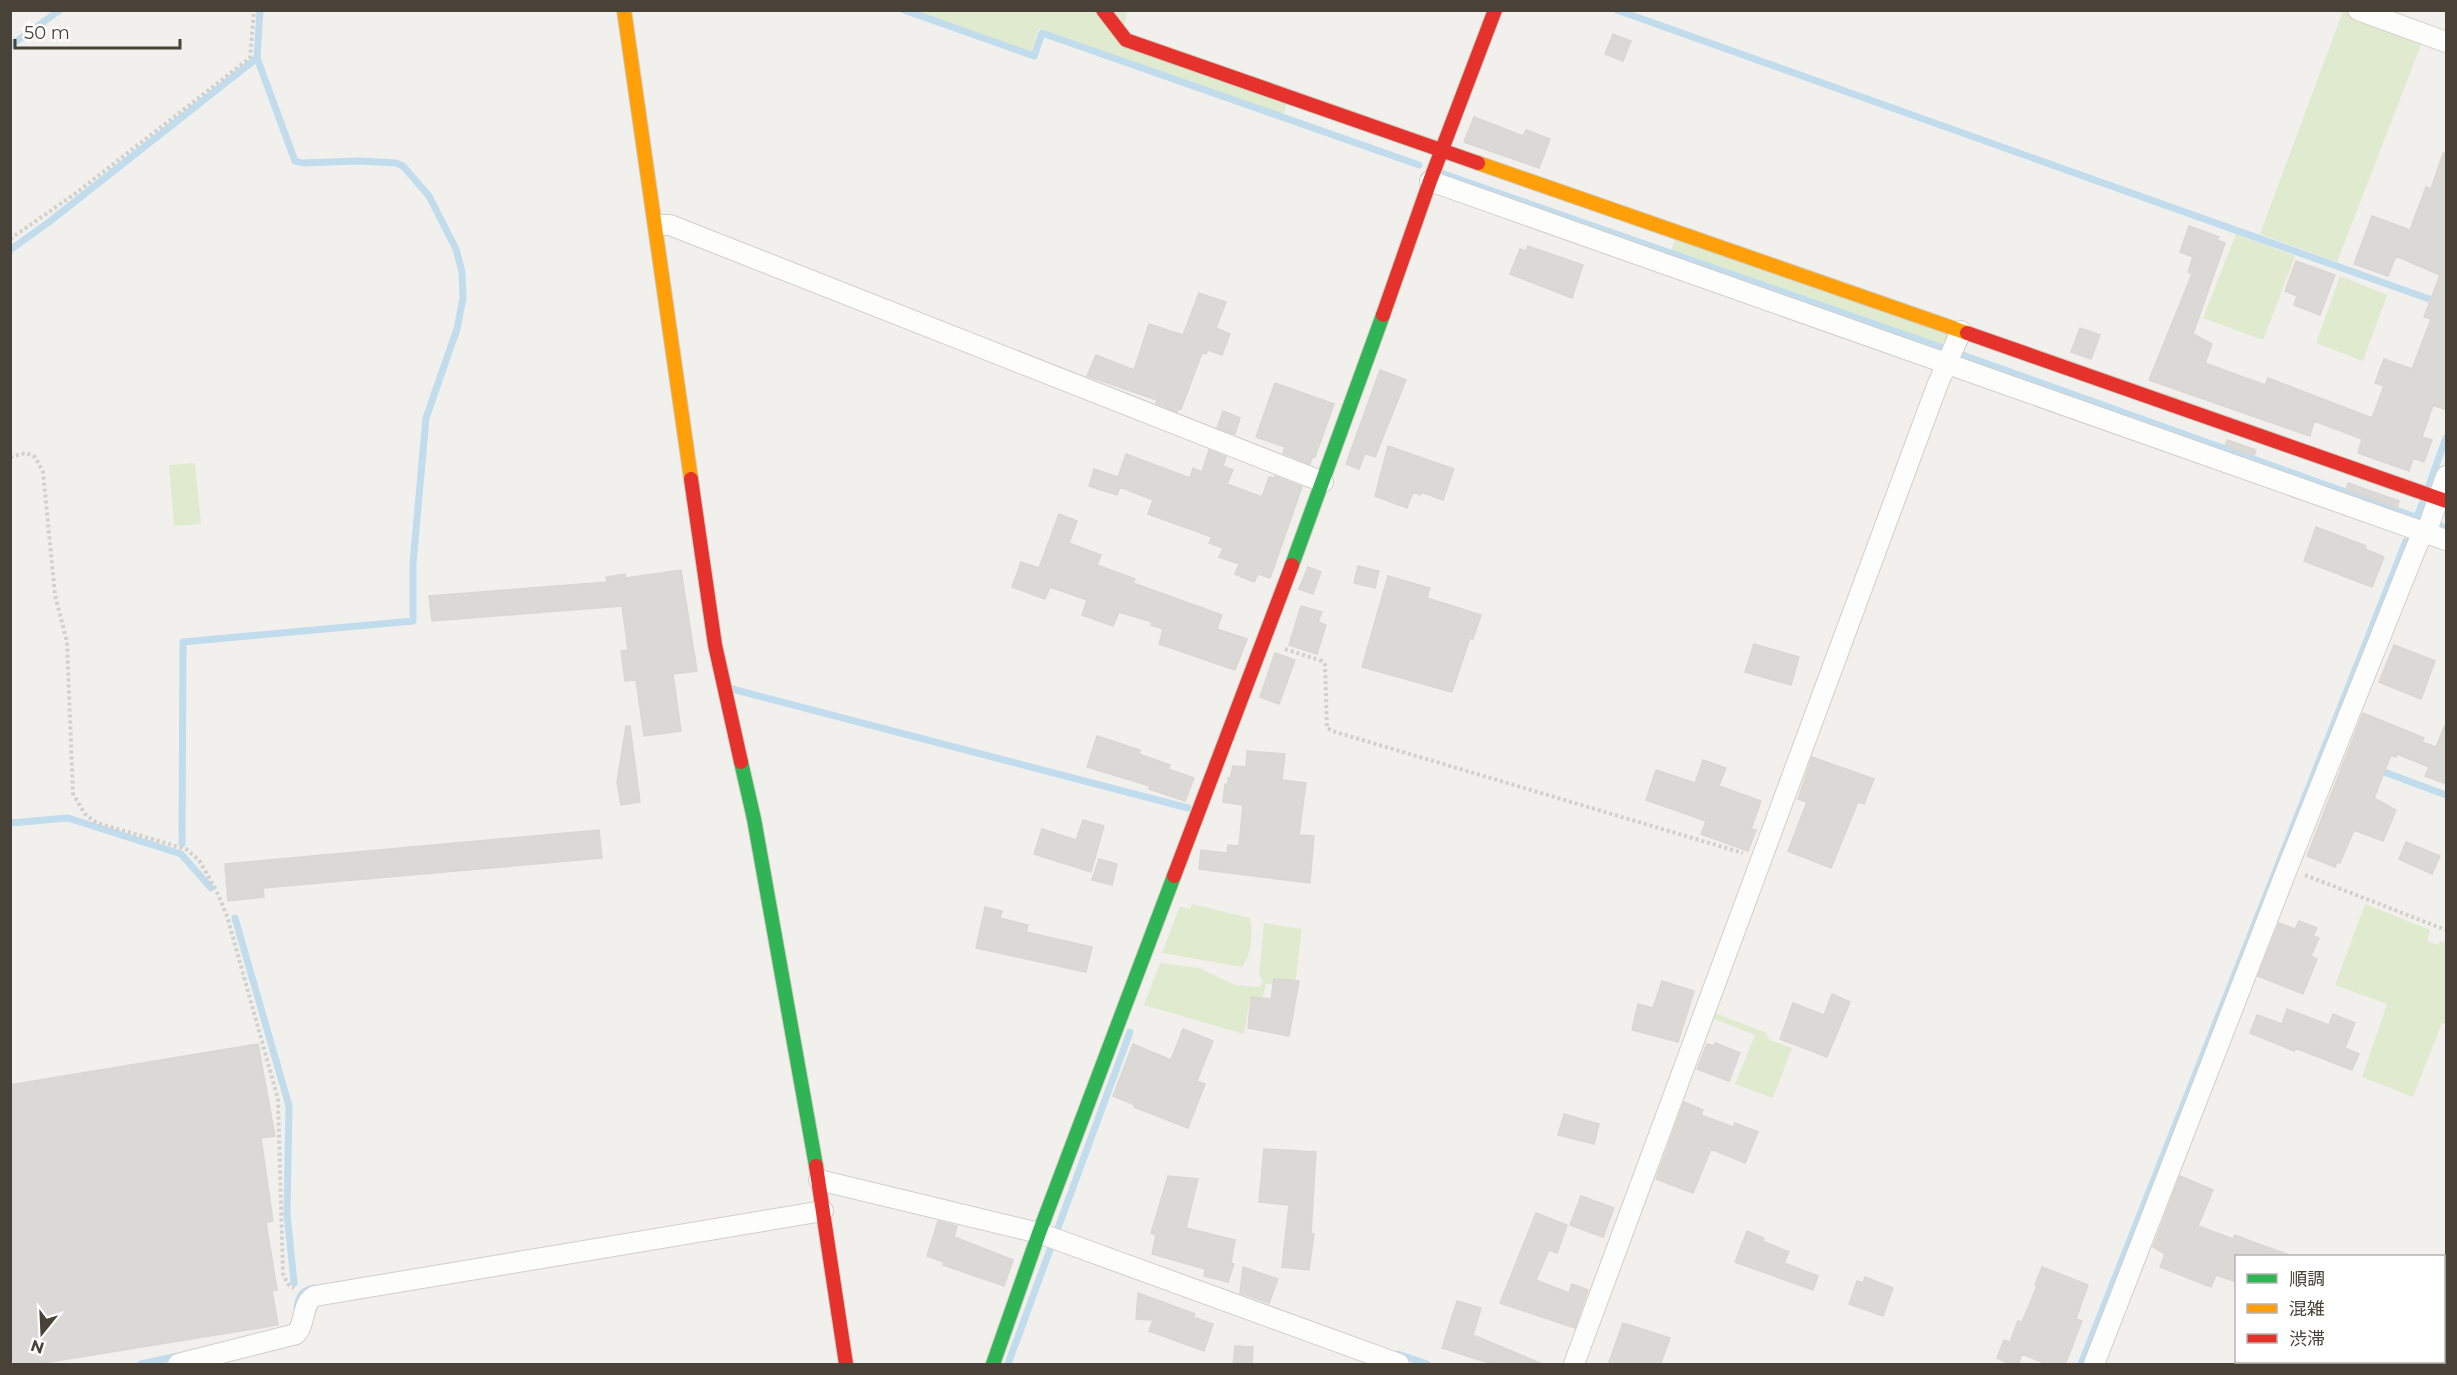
<svg xmlns="http://www.w3.org/2000/svg" width="2457" height="1375" font-family="Montserrat,'Noto Sans JP',sans-serif">
<style>
.green{fill:#e0eace}
.lines{fill:none;stroke-linecap:round;stroke-linejoin:round}
.stream{stroke:#c0dced;stroke-width:7}
.building{fill:#dbd9d5;stroke:#dad7d2;stroke-width:1.5}
.street-casing{stroke:#d0ceca;stroke-width:22}
.fast-casing{stroke:#d0cdc4;stroke-width:16}
.slow-casing{stroke:#d0cdc4;stroke-width:16}
.jam-casing{stroke:#d0cdc4;stroke-width:16}
.path{stroke:#d2d0cb;stroke-width:4;stroke-dasharray:3 3;stroke-linecap:butt}
.street{stroke:#fdfdfc;stroke-width:20}
.fast{stroke:#30b455;stroke-width:14}
.slow{stroke:#ff9f0a;stroke-width:14}
.jam{stroke:#e5322d;stroke-width:14}
</style>
<rect width="100%" height="100%" fill="#f2f0ec"/>
<path class="green" d="M915,11H1127L1121,44L1288,100L1283,116L1039,28L1031,52Z
M2343,11L2423,40L2337,262L2260,234Z
M2236,234L2295,256L2263,340L2203,318Z
M1675,238L1948,333L1949,348L1671,251Z
M2340,276L2387,295L2363,361L2316,343Z
M195,463L201,524L174,526L169,465Z
M1192,904L1250,918C1253,935 1252,953 1242,967L1162,953L1180,906L1190,909Z
M2365,904L2430,930L2427,941L2438,945L2440,941L2446,943V1024L2442,1023L2413,1097L2362,1077L2387,1004L2335,985Z
M1264,923L1302,929L1295,985L1266,984L1262,1000L1250,997L1244,1034L1144,1005L1160,963L1199,968L1235,985L1260,987L1263,981L1259,975Z
M1712,1012L1767,1033L1768,1039L1792,1048L1773,1098L1735,1084L1755,1035L1710,1017Z"/>
<g class="lines">
<path class="stream" d="M904,10L1034,56L1042,33L1419,165
M1617,10L2446,305
M10,46L60,10
M257,58L260,10
M1441,173L1957,353L2446,528
M10,250L49,222L257,58L295,161L302,163L359,161L396,163L403,166L429,196L456,249L462,272L463,298L457,329L426,418L413,563V621L183,642L182,844
M2429,485L2446,438
M2415,521L2423,502
M732,689L1188,808
M2376,769L2446,795
M10,823L68,818L181,854L211,888
M235,918L289,1106L287,1213L294,1283
M297,1308C299,1295 302,1290 315,1288
M1398,1354L1427,1364
M141,1364L178,1356
M1008,1364L1130,1032
M2081,1364L2406,541"/>
</g>
<path class="building" d="M1613,34L1631,41L1623,61L1605,54Z
M1474,117L1523,136L1526,130L1550,139L1539,168L1464,142Z
M2443,153L2446,154V410L2433,405L2422,437L2432,440L2424,462L2413,458L2409,471L2358,453L2362,439L2314,421L2310,436L2149,380L2192,274L2188,272L2193,257L2180,252L2189,226L2219,237L2217,240L2225,243L2193,334L2212,344L2205,363L2265,385L2268,378L2372,418L2384,386L2375,383L2384,359L2412,369L2431,319L2424,317L2440,275L2396,256L2388,276L2354,264L2372,216L2410,230L2426,187L2431,189Z
M1528,246L1583,265L1572,298L1510,274L1520,249L1526,251Z
M2296,261L2335,275L2320,315L2294,305L2297,296L2285,291Z
M1199,293L1226,302L1216,328L1230,334L1222,355L1208,350L1206,354L1202,353L1181,409L1179,408L1177,412L1156,403L1157,400L1087,376L1096,355L1134,370L1149,324L1183,335Z
M2080,328L2100,335L2091,359L2071,352Z
M1380,370L1406,380L1375,457L1365,453L1359,469L1346,464Z
M1275,383L1334,404L1315,457L1313,456L1310,464L1283,453L1285,447L1256,437Z
M1223,411L1240,418L1235,434L1217,428Z
M2227,440L2256,450L2254,456L2225,446Z
M1388,446L1454,469L1443,500L1421,492L1420,495L1413,492L1407,508L1375,496Z
M1209,450L1226,457L1223,466L1233,470L1227,484L1262,497L1269,477L1275,478V476L1302,487L1270,578L1258,574L1254,582L1235,574L1239,564L1219,557L1223,548L1209,543L1212,537L1148,514L1153,500L1120,487L1117,495L1089,486L1094,469L1118,477L1126,454L1190,478L1193,468L1202,472Z
M2348,483L2399,501L2397,508L2346,490Z
M1059,514L1077,521L1069,543L1101,555L1097,565L1135,579L1133,583L1222,615L1217,629L1247,639L1235,670L1159,644L1163,629L1151,625L1152,622L1119,612L1113,626L1082,615L1087,600L1050,587L1045,599L1012,587L1021,562L1039,568Z
M2316,527L2366,546L2365,549L2384,557L2372,587L2304,561Z
M1358,566L1379,571L1375,588L1354,583Z
M1308,567L1321,572L1313,594L1299,589Z
M681,570L697,671L673,674L681,731L644,736L636,680L625,681L621,651L628,650L622,606L432,621L429,596L607,582L606,577L625,574L626,578Z
M1388,576L1430,588L1427,598L1481,615L1473,639L1470,638L1452,692L1362,667Z
M1301,606L1322,612L1318,622L1326,625L1317,654L1289,645Z
M1754,644L1799,657L1791,685L1745,672Z
M2394,645L2435,661L2421,699L2379,682Z
M1275,653L1295,660L1279,704L1260,697Z
M2363,713L2424,738L2422,742L2436,747L2445,725H2446V784L2425,776L2429,767L2397,754L2396,757L2391,755L2374,798L2396,810L2383,841L2354,830L2340,863L2337,862L2335,867L2307,856Z
M626,726H630L640,802L621,805L617,782Z
M1097,736L1140,750L1139,754L1170,765L1168,769L1194,778L1185,801L1149,789L1150,786L1087,767Z
M1247,751L1285,754L1282,780L1306,783L1299,835L1314,836L1310,883L1199,869L1201,850L1227,853L1228,845L1239,846L1243,805L1223,802L1225,784L1228,785V778L1230,779L1233,766L1246,767Z
M1812,757L1874,779L1864,804L1858,802L1831,868L1788,851L1807,802L1798,799Z
M1703,760L1726,768L1719,786L1761,801L1751,829L1756,830L1748,851L1701,834L1706,821L1646,800L1656,770L1695,783Z
M1083,820L1104,826L1091,872L1034,854L1042,829L1076,840Z
M599,830L602,858L263,888L264,897L228,901L225,864Z
M2406,842L2440,856L2432,874L2399,859Z
M1099,859L1117,864L1112,885L1092,880Z
M985,907L1002,911L1000,918L1028,925L1026,932L1092,947L1086,972L976,948Z
M2299,921L2317,928L2313,936L2319,938L2311,956L2317,959L2303,994L2258,976L2279,923L2295,929Z
M1274,979L1299,981L1289,1036L1248,1028L1251,997L1271,999Z
M1662,981L1694,991L1678,1042L1632,1030L1638,1004L1653,1008Z
M1832,994L1850,1002L1827,1057L1780,1039L1793,1003L1824,1015Z
M2287,1009L2329,1025L2333,1014L2355,1023L2345,1048L2359,1054L2352,1070L2295,1048L2294,1051L2250,1033L2257,1015L2282,1024Z
M1183,1029L1213,1041L1197,1081L1205,1084L1188,1128L1134,1107L1135,1105L1113,1096L1133,1044L1171,1060Z
M1715,1043L1740,1053L1729,1081L1697,1069L1707,1044L1714,1046Z
M258,1044L275,1136L261,1138L273,1221L266,1222L277,1290L272,1291L278,1325L31,1365H14L10,1345V1085Z
M1684,1102L1703,1110L1701,1115L1733,1127L1735,1123L1758,1132L1745,1163L1711,1149L1693,1193L1656,1179Z
M1564,1114L1599,1124L1594,1144L1558,1135Z
M1264,1149L1316,1152L1311,1233L1314,1234L1309,1270L1282,1267L1289,1205L1259,1202Z
M1168,1176L1198,1179L1186,1228L1235,1240L1231,1263L1234,1264L1228,1282L1204,1276L1205,1269L1152,1254L1156,1235L1151,1233Z
M2180,1176L2213,1190L2198,1226L2233,1239L2235,1235L2253,1242L2287,1254V1257H2236V1282L2216,1275L2211,1287L2160,1267L2165,1254L2153,1247Z
M1581,1196L1614,1208L1603,1237L1570,1225Z
M1536,1213L1567,1225L1557,1253L1549,1250L1536,1280L1569,1293L1572,1284L1588,1290L1575,1328L1500,1303Z
M938,1221L957,1226L954,1237L1013,1260L1004,1286L943,1265L944,1262L927,1256Z
M1747,1231L1764,1238L1762,1241L1789,1252L1784,1263L1818,1276L1813,1290L1735,1262Z
M1243,1267L1278,1279L1269,1303L1240,1293Z
M2042,1267L2088,1285L2076,1319L2082,1321L2065,1365H2049L2022,1354L2018,1365H2012L1997,1358L2004,1340L2010,1342L2018,1321L2022,1322L2037,1286L2035,1285Z
M1865,1277L1893,1288L1883,1316L1849,1304L1857,1281L1863,1283Z
M1138,1293L1195,1314L1193,1317L1213,1324L1204,1351L1149,1331L1153,1320L1136,1319Z
M1457,1301L1481,1308L1473,1335L1545,1365H1495L1442,1348Z
M1623,1323L1670,1338L1660,1365H1608Z
M1235,1346L1253,1347L1252,1365H1233Z"/>
<g class="lines">
<defs>
<path id="street" d="M2358,10L2446,42
M1430,181L2446,540
M659,225H670L1323,482
M819,1180L1039,1233L1399,1364
M178,1364L296,1334C306,1324 301,1303 315,1296L823,1211
M1574,1364L1937,386L1961,331
M2094,1364L2287,869L2418,543L2429,525L2446,476"/>
<path id="fast" d="M1292,565L1383,315
M741,762L754,819L816,1166
M993,1364L1039,1233L1174,876"/>
<path id="slow" d="M624,10L691,479
M1478,163L1967,333"/>
<path id="jam" d="M1103,10L1126,40L1478,163
M1383,315L1430,181L1495,10
M1967,333L2446,501
M691,479L715,645L741,762
M1174,876L1292,565
M816,1166L846,1364"/>
</defs>
<use href="#street" class="street-casing"/>
<use href="#fast" class="fast-casing"/>
<use href="#slow" class="slow-casing"/>
<use href="#jam" class="jam-casing"/>
<path class="path" d="M10,239L76,193L250,58L254,10
M10,457L26,453L35,457L43,472L55,595L67,642L73,794L85,814L97,823L186,849L199,860L216,890L227,916L278,1099L283,1274L288,1284L294,1288
M1285,649L1322,661L1325,665L1327,728L1332,731L1743,853
M2305,875L2446,930"/>
<use href="#street" class="street"/>
<use href="#fast" class="fast"/>
<use href="#slow" class="slow"/>
<use href="#jam" class="jam"/>
</g>
<rect width="2457" height="1375" fill="none" stroke="#484239" stroke-width="24"/>
<rect x="2235" y="1255" width="210" height="108" fill="#ffffff" stroke="#b6b3b0" stroke-width="1.5"/>
<rect x="2247" y="1274" width="30" height="9" fill="#30b455" stroke="#b6b3b0" stroke-width="1.5"/>
<text x="2289" y="1285" font-size="18" fill="#484239">順調</text>
<rect x="2247" y="1304" width="30" height="9" fill="#ff9f0a" stroke="#b6b3b0" stroke-width="1.5"/>
<text x="2289" y="1315" font-size="18" fill="#484239">混雑</text>
<rect x="2247" y="1334" width="30" height="9" fill="#e5322d" stroke="#b6b3b0" stroke-width="1.5"/>
<text x="2289" y="1345" font-size="18" fill="#484239">渋滞</text>
<g transform="translate(42 1333) rotate(198)" stroke="#ffffff" stroke-width="4.5" paint-order="stroke">
<path d="M0-4.5L10 22L0 15L-10 22Z" fill="#484239"/>
<text y="-9" font-size="16" font-weight="bold" text-anchor="middle" fill="#484239">N</text>
</g>
<path d="M15 39v9h165v-9" fill="none" stroke="#484239" stroke-width="3"/>
<text x="24" y="39" font-size="18" fill="#484239" stroke="#ffffff" stroke-width="4.5" paint-order="stroke">50 m</text>
</svg>
